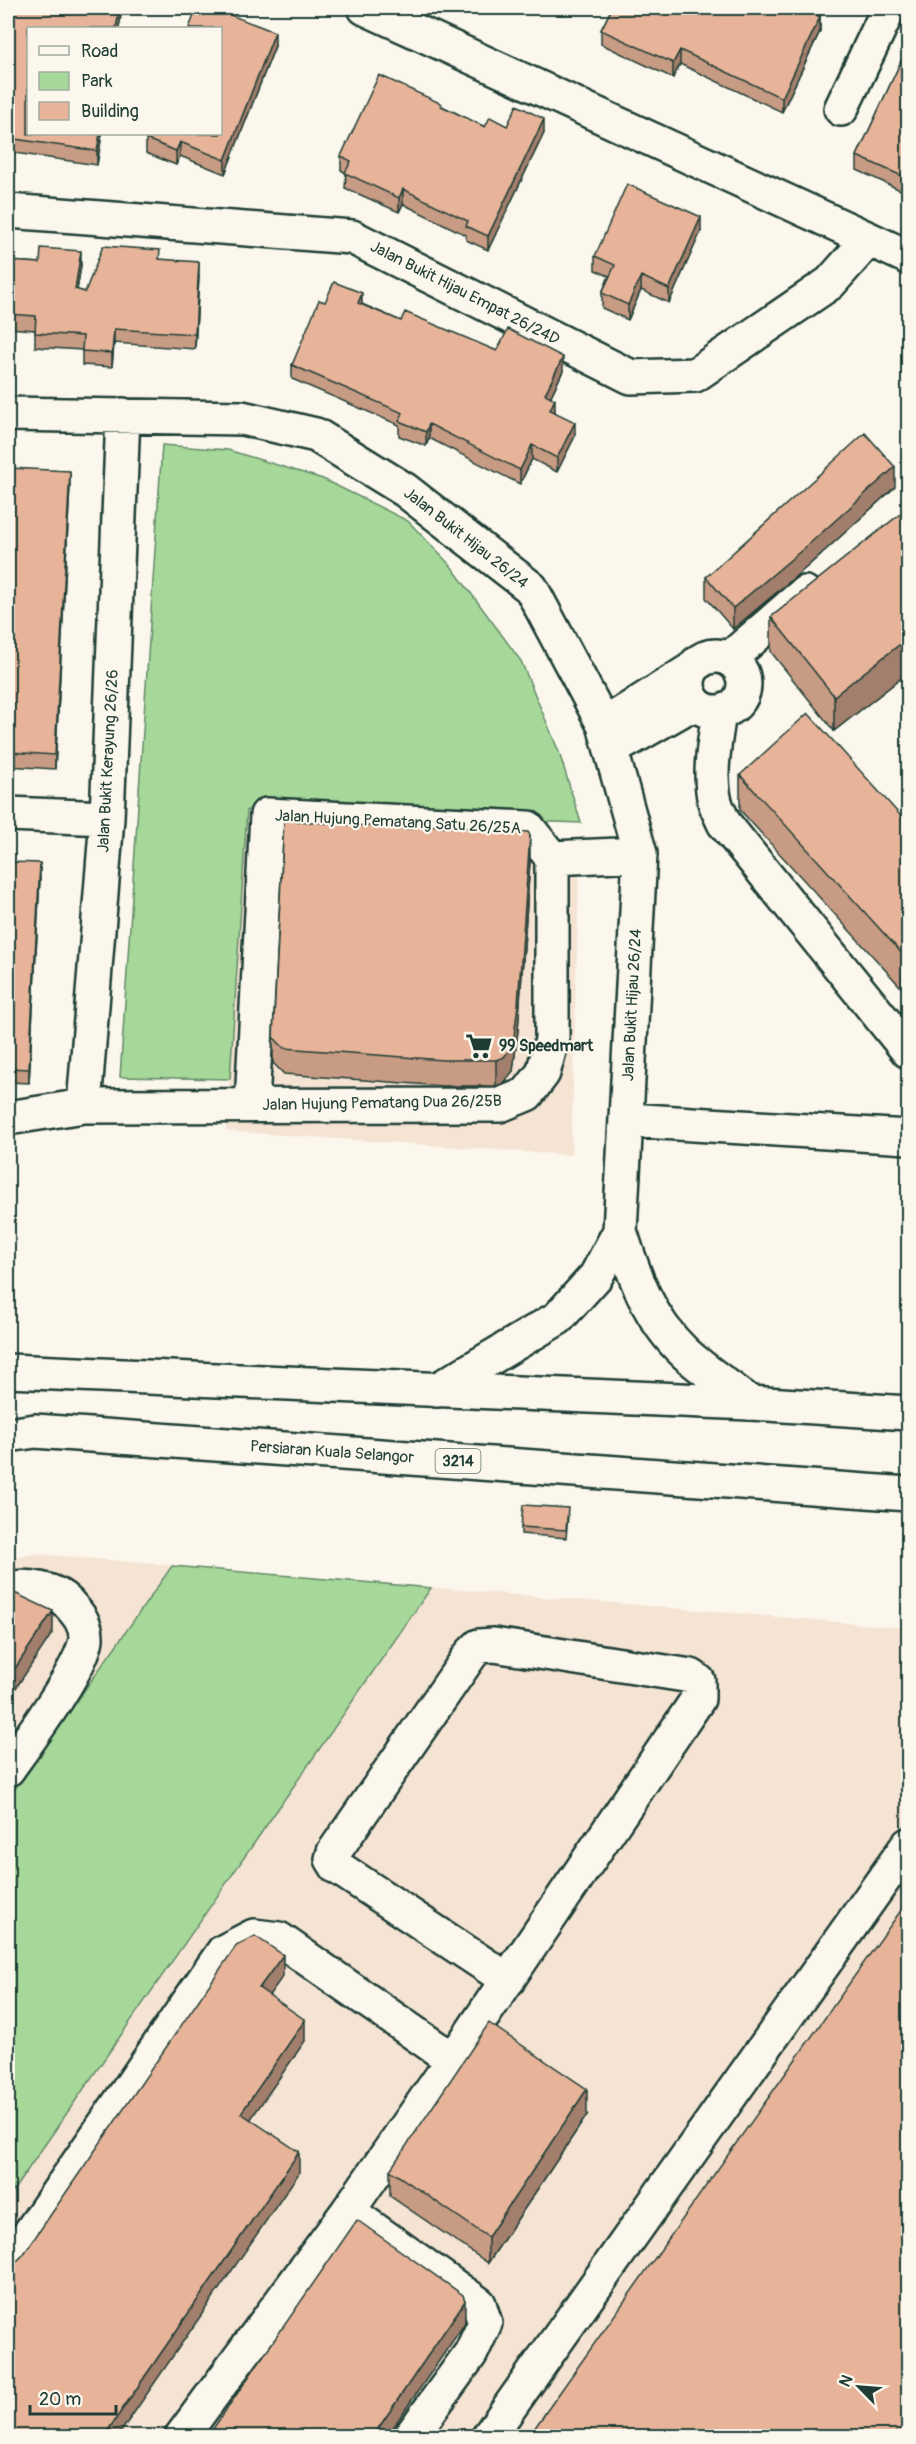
<svg xmlns="http://www.w3.org/2000/svg" width="916" height="2444" font-family="Pangolin,sans-serif">
<style>
.built{fill:#f5e3d3}
.green{fill:#a6d89a;stroke:#628a67;stroke-width:1.5}
.lines{fill:none;stroke-linecap:round;stroke-linejoin:round}
.minor-casing{stroke:#1f3d34;stroke-width:38}
.major-casing{stroke:#1f3d34;stroke-width:38}
.minor{stroke:#fbf7ec;stroke-width:33}
.major{stroke:#fbf7ec;stroke-width:33}
.wall{fill:#c79b84;stroke:#1f3d34;stroke-width:1.5}
.shaded-wall{fill:#a27e6c;stroke:#1f3d34;stroke-width:1.5}
.building{fill:#e7b49a;stroke:#1f3d34;stroke-width:1.5}
.labels{text-anchor:middle;dominant-baseline:central;stroke-width:4.5;stroke-linejoin:round;paint-order:stroke}
.shield{fill:#fbf7ec;stroke:#61756b;stroke-width:1.5}
.shield-label{font-size:15px;font-weight:bold;fill:#1f3d34}
.street-label{font-size:16px;fill:#1f3d34;stroke:#fbf7ec}
.poi-label{font-size:16px;font-weight:bold;fill:#1f3d34;stroke:#fbf7ec;text-anchor:start}
</style>
<rect width="100%" height="100%" fill="#fbf7ec"/>
<filter id="ink" filterUnits="userSpaceOnUse"><feTurbulence type="fractalNoise" baseFrequency=".0167" numOctaves="2"/><feDisplacementMap in="SourceGraphic" scale="12" xChannelSelector="R" yChannelSelector="G"/><feConvolveMatrix kernelMatrix="1 2 1 2 8 2 1 2 1" color-interpolation-filters="sRGB"/></filter>
<g filter="url(#ink)">
<path class="built" d="M245,831L580,842L571,1155L226,1131Z
M36,1554L908,1628V2436H8V1558Z"/>
<path class="green" d="M162,445L228,450L323,479L408,521L451,566L521,661L559,752L581,823L247,810L230,1079L120,1077Z
M172,1566L431,1588L8,2198V1799Z"/>
<g class="lines">
<defs>
<path id="minor" d="M365,8L908,257
M841,109L889,8
M8,211L352,237L631,377L695,375L830,283L869,239
M8,414L242,418L316,435L405,490L531,588L604,725L640,854L620,1231C634,1276 649,1319 684,1352C704,1371 728,1386 750,1403
M688 684a28 28 0 1 1 56 0a28 28 0 1 1-56 0Z
M729,659L805,593
M719,713C715,740 708,774 715,802C717,809 721,816 724,823L908,1051
M604,725L691,670
M611,750L685,708L697,705
M8,814L107,818
M552,858L640,854
M252,1104L267,815L528,828L552,858
M84,1106L107,818L123,415
M8,1118L84,1106L500,1105L527,1094L543,1073L552,1040V858
M627,1120L908,1137
M437,1390L558,1318L596,1276L620,1231
M8,1589C26,1585 54,1588 68,1603C77,1613 87,1624 86,1639C82,1669 27,1742 8,1769
M453,2060L698,1699V1681L691,1676L494,1645L479,1646L471,1654L334,1852L332,1859L337,1867L508,1980
M348,2211L479,2304L485,2323L471,2353L411,2436
M8,2265L223,1952L254,1936L279,1939L453,2060L348,2211L182,2436
M489,2436L908,1845"/>
<path id="major" d="M8,1371L750,1403L908,1413
M8,1435L35,1431L908,1494"/>
</defs>
<use href="#minor" class="minor-casing"/>
<use href="#major" class="major-casing"/>
<use href="#minor" class="minor"/>
<use href="#major" class="major"/>
</g>
<path class="wall" d="M8,8H122L119,28H28L102,134L97,165L8,152Z
M612,8H824L820,17V31L782,112L680,64L673,78L601,44V30Z
M909,44V194L857,170V156Z
M275,46L225,174L180,156L176,165L146,153V139Z
M442,106L485,127L507,126L544,133L488,250L466,240V235L403,204L399,212L345,188L346,173L341,170V156Z
M701,231L669,303L641,290L628,320L602,308V293L609,276L595,270V256Z
M160,259L199,276L195,349L114,343L112,367L82,365V350L35,347V330L8,328V261L81,265L77,290L85,292Z
M325,302L362,304L401,321L563,371L551,396L555,412L575,436L557,472L532,459L520,484L429,438L426,446L399,436V425L292,379V365Z
M8,468L70,485L55,769L8,766Z
M895,487L808,566L733,629L706,598V577Z
M909,507V672L834,731L771,652V617Z
M740,775L909,825V996L740,810Z
M530,861L518,1030L513,1071L504,1083L496,1086H443L284,1074L273,1063V1037Z
M8,862L40,878L29,1083L8,1082Z
M568,1516L566,1538L521,1534V1527Z
M587,2115L488,2263L390,2196V2170Z"/>
<path class="shaded-wall" d="M120,8H122L119,28H116Z
M817,8H824L814,29V14Z
M820,17V31L782,112V98Z
M275,32V46L225,174V160Z
M680,50V64L673,78V63Z
M544,119V133L488,250V236Z
M100,134H102L97,165V151Z
M180,142V156L176,165V151Z
M403,189V204L399,212V198Z
M701,217V231L669,303V289Z
M81,251V265L75,303V289Z
M199,262V276L195,349V334Z
M641,276V290L628,320V305Z
M362,293V307L358,303Z
M114,329V343L112,367V353Z
M563,357V371L545,408V394Z
M555,399V413L550,410Z
M575,422V436L557,472V458Z
M429,424V438L426,446V432Z
M532,445V459L520,484V470Z
M895,467V487L808,566L733,629V608Z
M70,471V485L55,769V755Z
M909,637V672L834,731V696Z
M530,835V861L518,1030L513,1071L504,1083L496,1086V1060Z
M40,863V878L29,1083V1069Z
M53,1611V1632L8,1700V1679Z
M283,1955V1976L259,2009V1988Z
M305,2020V2041L241,2133V2113Z
M587,2089V2115L488,2263V2237Z
M299,2152V2173L118,2436H104Z
M465,2301V2322L463,2326L387,2436H373Z"/>
<path class="building" d="M8,8H120L116,28H28V134H100L97,151L8,138Z
M197,8H212L275,32L225,160L180,142L176,151L146,139L148,134H220V28H189Z
M612,8H817L814,14L820,17L782,98L680,50L673,63L601,30Z
M909,44V179L857,156Z
M379,75L442,104L441,106L485,127L490,117L507,126L517,105L544,119L488,236L466,226L468,221L403,189L399,198L345,173L351,161L341,156Z
M627,184L701,217L669,289L641,276L628,305L602,293L615,265L595,256Z
M103,246L160,250L159,259L199,262L195,334L114,329L112,353L82,351L83,336L35,333L36,316L8,314V261L40,263L41,248L81,251L75,289L85,292Z
M334,282L362,293L358,303L401,321L405,312L497,351L508,329L563,357L545,394L555,399L550,410L575,422L557,458L532,445L520,470L429,424L426,432L399,421L403,413L292,365L319,300L325,302Z
M865,433L895,467L808,545L733,608L706,577Z
M8,468L70,471L55,755L8,752Z
M909,507V637L834,696L771,617Z
M808,713L909,825V961L740,775Z
M284,820L411,829L412,824L528,832L530,835L518,1004L513,1045L504,1057L496,1060H443L284,1048L273,1037Z
M8,862L40,863L29,1069L8,1068Z
M523,1505L568,1508L566,1530L521,1527Z
M8,1590L53,1611L8,1679Z
M909,1899V2436H529Z
M255,1936L283,1955L259,1988L305,2020L241,2113L299,2152L104,2436H8V2263L16,2262L23,2255L236,1946Z
M489,2023L587,2089L488,2237L390,2170Z
M357,2220L463,2295L465,2301L373,2436H208Z"/>
</g>
<defs>
<symbol id="supermarket-bare" viewBox="-9 -9 18 18"><path d="M-6-5.5h2.5l.6 2H6L4.5 2H-2.5L-4.4-4H-6ZM-1.5 3.2a1.3 1.3 0 1 0 .1 0ZM3 3.2a1.3 1.3 0 1 0 .1 0Z" fill="#1f3d34" stroke="#fbf7ec" stroke-width="2.5" paint-order="stroke"/></symbol>
</defs>
<g fill-rule="evenodd">
<use href="#supermarket-bare" x="460" y="1027" width="38" height="38"/>
</g>
<g class="labels">
<rect class="shield" x="435.5" y="1449" width="45" height="24" rx="4.5"/>
<g class="shield-label">
<text x="458" y="1461">3214</text>
</g>
<g class="street-label">
<text transform="translate(465 293) rotate(27)">Jalan Bukit Hijau Empat 26/24D</text>
<text transform="translate(466 538) rotate(38)">Jalan Bukit Hijau 26/24</text>
<text transform="translate(108 761) rotate(-87)">Jalan Bukit Kerayung 26/26</text>
<text transform="translate(398 822) rotate(3)">Jalan Hujung Pematang Satu 26/25A</text>
<text transform="translate(632 1005) rotate(-87)">Jalan Bukit Hijau 26/24</text>
<text transform="translate(382 1103) rotate(-1)">Jalan Hujung Pematang Dua 26/25B</text>
<text transform="translate(332 1452) rotate(4)">Persiaran Kuala Selangor</text>
</g>
<g class="poi-label">
<text x="499" y="1046">99 Speedmart</text>
</g>
</g>
<rect width="916" height="2444" fill="none" stroke="#fbf7ec" stroke-width="30"/>
<rect x="15" y="15" width="886" height="2414" fill="none" stroke="#1f3d34" stroke-width="2" filter="url(#ink)"/>
<rect x="27" y="27" width="195" height="108" fill="#fbf7ec" stroke="#a3ada2" stroke-width="1.5"/>
<rect x="39" y="46" width="30" height="9" fill="#fbf7ec" stroke="#a3ada2" stroke-width="1.5"/>
<text x="81" y="57" font-size="18" fill="#1f3d34">Road</text>
<rect x="39" y="72" width="30" height="18" fill="#a6d89a" stroke="#a3ada2" stroke-width="1.5"/>
<text x="81" y="87" font-size="18" fill="#1f3d34">Park</text>
<rect x="39" y="102" width="30" height="18" fill="#e7b49a" stroke="#a3ada2" stroke-width="1.5"/>
<text x="81" y="117" font-size="18" fill="#1f3d34">Building</text>
<g transform="translate(859 2387) rotate(295)" stroke="#fbf7ec" stroke-width="4.5" paint-order="stroke">
<path d="M0-4.5L10 22L0 15L-10 22Z" fill="#1f3d34"/>
<text y="-9" font-size="16" font-weight="bold" text-anchor="middle" fill="#1f3d34">N</text>
</g>
<path d="M30 2405v9h86v-9" fill="none" stroke="#1f3d34" stroke-width="3"/>
<text x="39" y="2405" font-size="18" fill="#1f3d34" stroke="#fbf7ec" stroke-width="4.5" paint-order="stroke">20 m</text>
</svg>
